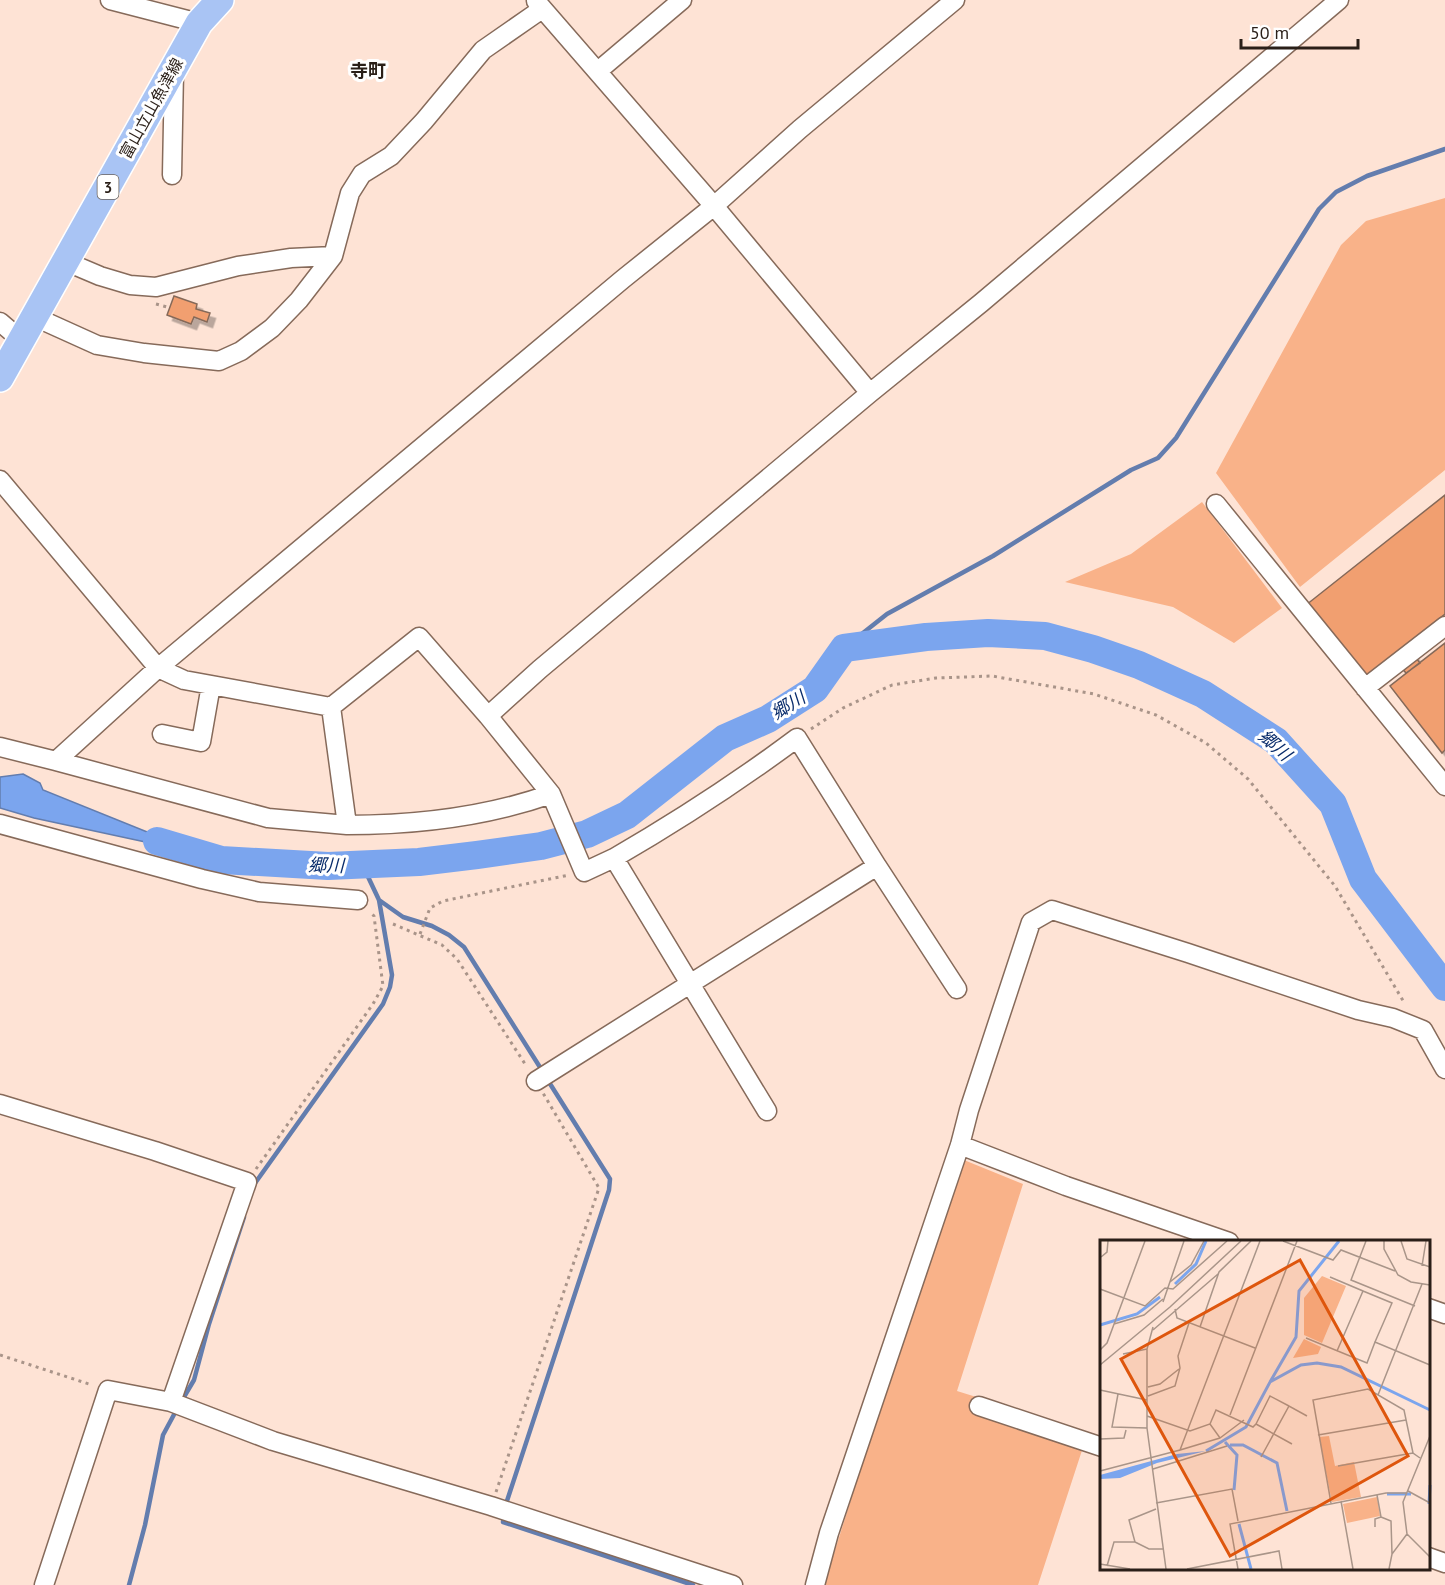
<svg xmlns="http://www.w3.org/2000/svg" width="1445" height="1585" font-family="'PT Sans','Noto Sans JP',sans-serif">
<style>
.green{fill:#f9b289}
.water{fill:#7ba5ee;stroke:#637dae;stroke-width:1.5}
.lines{fill:none;stroke-linecap:round;stroke-linejoin:round}
.stream{stroke:#637dae;stroke-width:4.5}
.river{stroke:#7ba5ee;stroke-width:28}
.building{fill:#f19f70;stroke:#856959;stroke-width:1.5;filter:url(#shadow)}
.minor-casing{stroke:#866a5a;stroke-width:21}
.primary-casing{stroke:#fff;stroke-width:30}
.path{stroke:#a99489;stroke-width:3;stroke-dasharray:3 4.5;stroke-linecap:butt}
.minor{stroke:#fff;stroke-width:18}
.primary{stroke:#a9c4f4;stroke-width:27}
.labels{text-anchor:middle;dominant-baseline:central;stroke-width:6;stroke-linejoin:round;paint-order:stroke}
.shield{fill:#fff;stroke:#6a625d;stroke-width:1.5}
.shield-label{font-size:15px;font-weight:bold;fill:#2a1f18}
.street-label{font-size:16px;fill:#2a1f18;stroke:#fff}
.neighbourhood-label{font-size:18px;font-weight:bold;fill:#2a1f18;stroke:#fff}
.water-label{font-size:18px;font-style:italic;fill:#092c6b;stroke:#fff}
.inset-river{fill:none;stroke:#7ba5ee;stroke-width:3}
.inset-road{fill:none;stroke:#a99589;stroke-width:1.5}
.view{fill:#de560d;fill-opacity:0.15;stroke:#de560d;stroke-width:3}
.inset-edge{fill:none;stroke:#2a1f18;stroke-width:3}
</style>
<defs>
<filter id="shadow"><feDropShadow dx="5.5" dy="5.5" stdDeviation="0" flood-color="#0004"/></filter>
</defs>
<rect width="100%" height="100%" fill="#fee3d5"/>
<path class="green" d="M1445,198V470L1300,587L1216,473L1341,245L1366,221Z
M1202,502L1282,608L1234,643L1173,607L1065,582L1131,554Z
M959,1158L1023,1184L957,1391L1088,1432L1038,1585H824Z"/>
<path class="water" d="M23,774L40,783L43,790L172,842L215,857L34,818L0,808V777Z"/>
<g class="lines">
<path class="stream" d="M844,648L887,614L993,556L1131,470L1158,458L1176,438L1319,209L1336,192L1367,176L1445,149
M379,900L403,917L432,926L449,935L464,947L543,1072
M253,1186L383,1004L390,987L392,975L379,900L362,864
M181,1402L194,1380L209,1324L244,1217
M505,1507L609,1190L610,1179L547,1079
M504,1515L503,1522L693,1585
M129,1585L145,1525L163,1435L177,1409"/>
<path class="river" d="M157,841L221,860L328,866L419,862L477,855L541,846L587,834L627,815L725,738L768,719L815,689L844,648L926,637L988,633L1045,636L1093,649L1139,665L1203,694L1276,741L1333,804L1363,879L1445,987"/>
</g>
<path class="building" d="M174,296L197,304L196,309L210,313L207,322L194,317L191,324L167,315Z
M1445,495V614L1365,677L1306,605Z
M1445,643V750L1442,753L1390,686Z
M1406,645L1420,663L1406,673L1391,656Z"/>
<g class="lines">
<defs>
<path id="minor" d="M110,0L199,23
M536,1L714,206L870,393
M598,71L682,0
M172,175L174,71
M67,262L100,276L130,285L156,287L238,266L291,258L333,256
M35,317L97,345L144,353L219,361L241,351L272,328L299,300L333,256L350,193L362,174L391,156L424,121L483,50L542,9
M0,322L21,340
M0,480L158,668L184,680L331,707L419,637L488,716L551,794L584,872L614,858L767,1111
M1216,504L1445,786
M1365,688L1445,626
M331,707L347,825C417,825 486,817 551,794
M488,716L540,669L870,393L981,303L1339,0
M162,734L201,742L211,685
M0,747L56,761
M0,824L202,879L259,892L358,900
M347,825L268,818L56,761L158,668L623,279L714,206L800,129L955,0
M614,858C678,821 738,782 797,738L877,866
M536,1081L877,866L957,989
M0,1104L155,1151L247,1182L171,1402
M960,1145L1066,1186L1229,1242
M1428,1308L1445,1314
M979,1406L1102,1447
M1428,1557L1445,1563
M44,1585L108,1390L171,1402L273,1441L491,1506L733,1585
M815,1585L829,1533L960,1145L969,1110L1031,922L1052,910L1188,953L1358,1010L1393,1018L1423,1030L1445,1069"/>
<path id="primary" d="M0,378L199,23L220,0"/>
</defs>
<use href="#minor" class="minor-casing"/>
<use href="#primary" class="primary-casing"/>
<path class="path" d="M156,304L167,307
M811,729L843,708L892,685L936,678L992,676L1094,694L1156,715L1206,743L1248,779L1335,886L1405,1004
M393,924L442,945L457,959L527,1067
M420,934L430,908L443,901L569,875
M256,1169L373,1004L383,986L374,916L370,912
M0,1355L92,1385
M496,1492L599,1188L543,1093"/>
<use href="#minor" class="minor"/>
<use href="#primary" class="primary"/>
</g>
<g class="labels">
<rect class="shield" x="97.5" y="175" width="21" height="24" rx="4.5"/>
<g class="shield-label">
<text x="108" y="187">3</text>
</g>
<g class="street-label">
<text transform="translate(151 108) rotate(-61)">富山立山魚津線</text>
</g>
<g class="neighbourhood-label">
<text x="368" y="70">寺町</text>
</g>
<g class="water-label">
<text transform="translate(788 705) rotate(-32)">郷川</text>
<text transform="translate(1275 745) rotate(41)">郷川</text>
<text transform="translate(326 865) rotate(1)">郷川</text>
</g>
</g>
<g transform="translate(1100 1240)">
<rect width="330" height="330" fill="#fee3d5"/>
<path d="M222,36L246,46L222,103L204,95V58ZM204,99L221,107L218,114L193,118ZM229,196L235,226L254,222L261,257L232,262L219,197ZM277,257L280,276L247,283L243,264Z" fill="#f9b289"/>
<path d="M106,211L57,223L20,238L0,239V235L77,214Z" fill="#7ba5ee"/>
<path class="inset-river" d="M75,44L96,24L106,1M0,85L37,74L60,57M170,142L196,97L199,51L239,1M125,202L137,215L134,250M130,205H143L177,223L187,271M106,211L146,187L170,142L201,125L217,123L241,127L330,170M287,254H311M329,264L330,245M139,284L151,329"/>
<path class="inset-road" d="M183,1L233,20L241,10L295,31M266,1L251,40L315,66M284,1V9L298,35L311,42L330,45M301,1L307,19L330,27M1,17L7,12L8,1M322,26L326,1M230,37L263,51L237,111M70,42L91,25L104,1M0,49L45,66L65,48L73,49L127,1M263,51L292,63L275,102M63,62L84,1M75,69L77,78L155,108M14,84L44,75L63,59M53,87L47,109V188L66,329M100,87L119,32L151,1M53,90L118,34M206,98L267,123L275,102L330,125M0,110L7,103L45,1M23,114L47,109M0,125L70,67L141,1M48,147L60,144L79,129M0,150L47,160M18,154L12,187L47,188M278,155L322,44M48,156L75,146L80,128L78,116L89,83M130,175L197,1M47,176L90,191L110,184L116,170L153,187L156,184L192,204M110,184L120,198L144,180M156,184L170,156L189,166M218,195L306,180M120,198L80,210L160,1M0,199L24,198L26,190M161,217L189,166L207,176M238,226L313,213M53,229L127,206M0,231L80,210M308,251L330,263M241,261L253,329M56,263L132,249L138,281M231,263L213,160L268,149L304,170L313,213L320,218M281,277L291,281L292,314M275,287V279L281,277L277,255M307,294L330,317M35,302L49,309H63M0,324L30,329M7,326L14,302H35L29,280L56,269M87,329L179,311L182,329M138,329L130,284L286,253H307M289,329L292,314L307,294L303,262L330,196"/>
<path class="view" d="M200,20L308,216L130,316L21,119Z"/>
<rect width="330" height="330" class="inset-edge"/>
</g>
<path d="M1241 39v9h117v-9" fill="none" stroke="#2a1f18" stroke-width="3"/>
<text x="1250" y="39" font-size="18" fill="#2a1f18" stroke="#ffffff" stroke-width="4.5" paint-order="stroke">50 m</text>
</svg>
